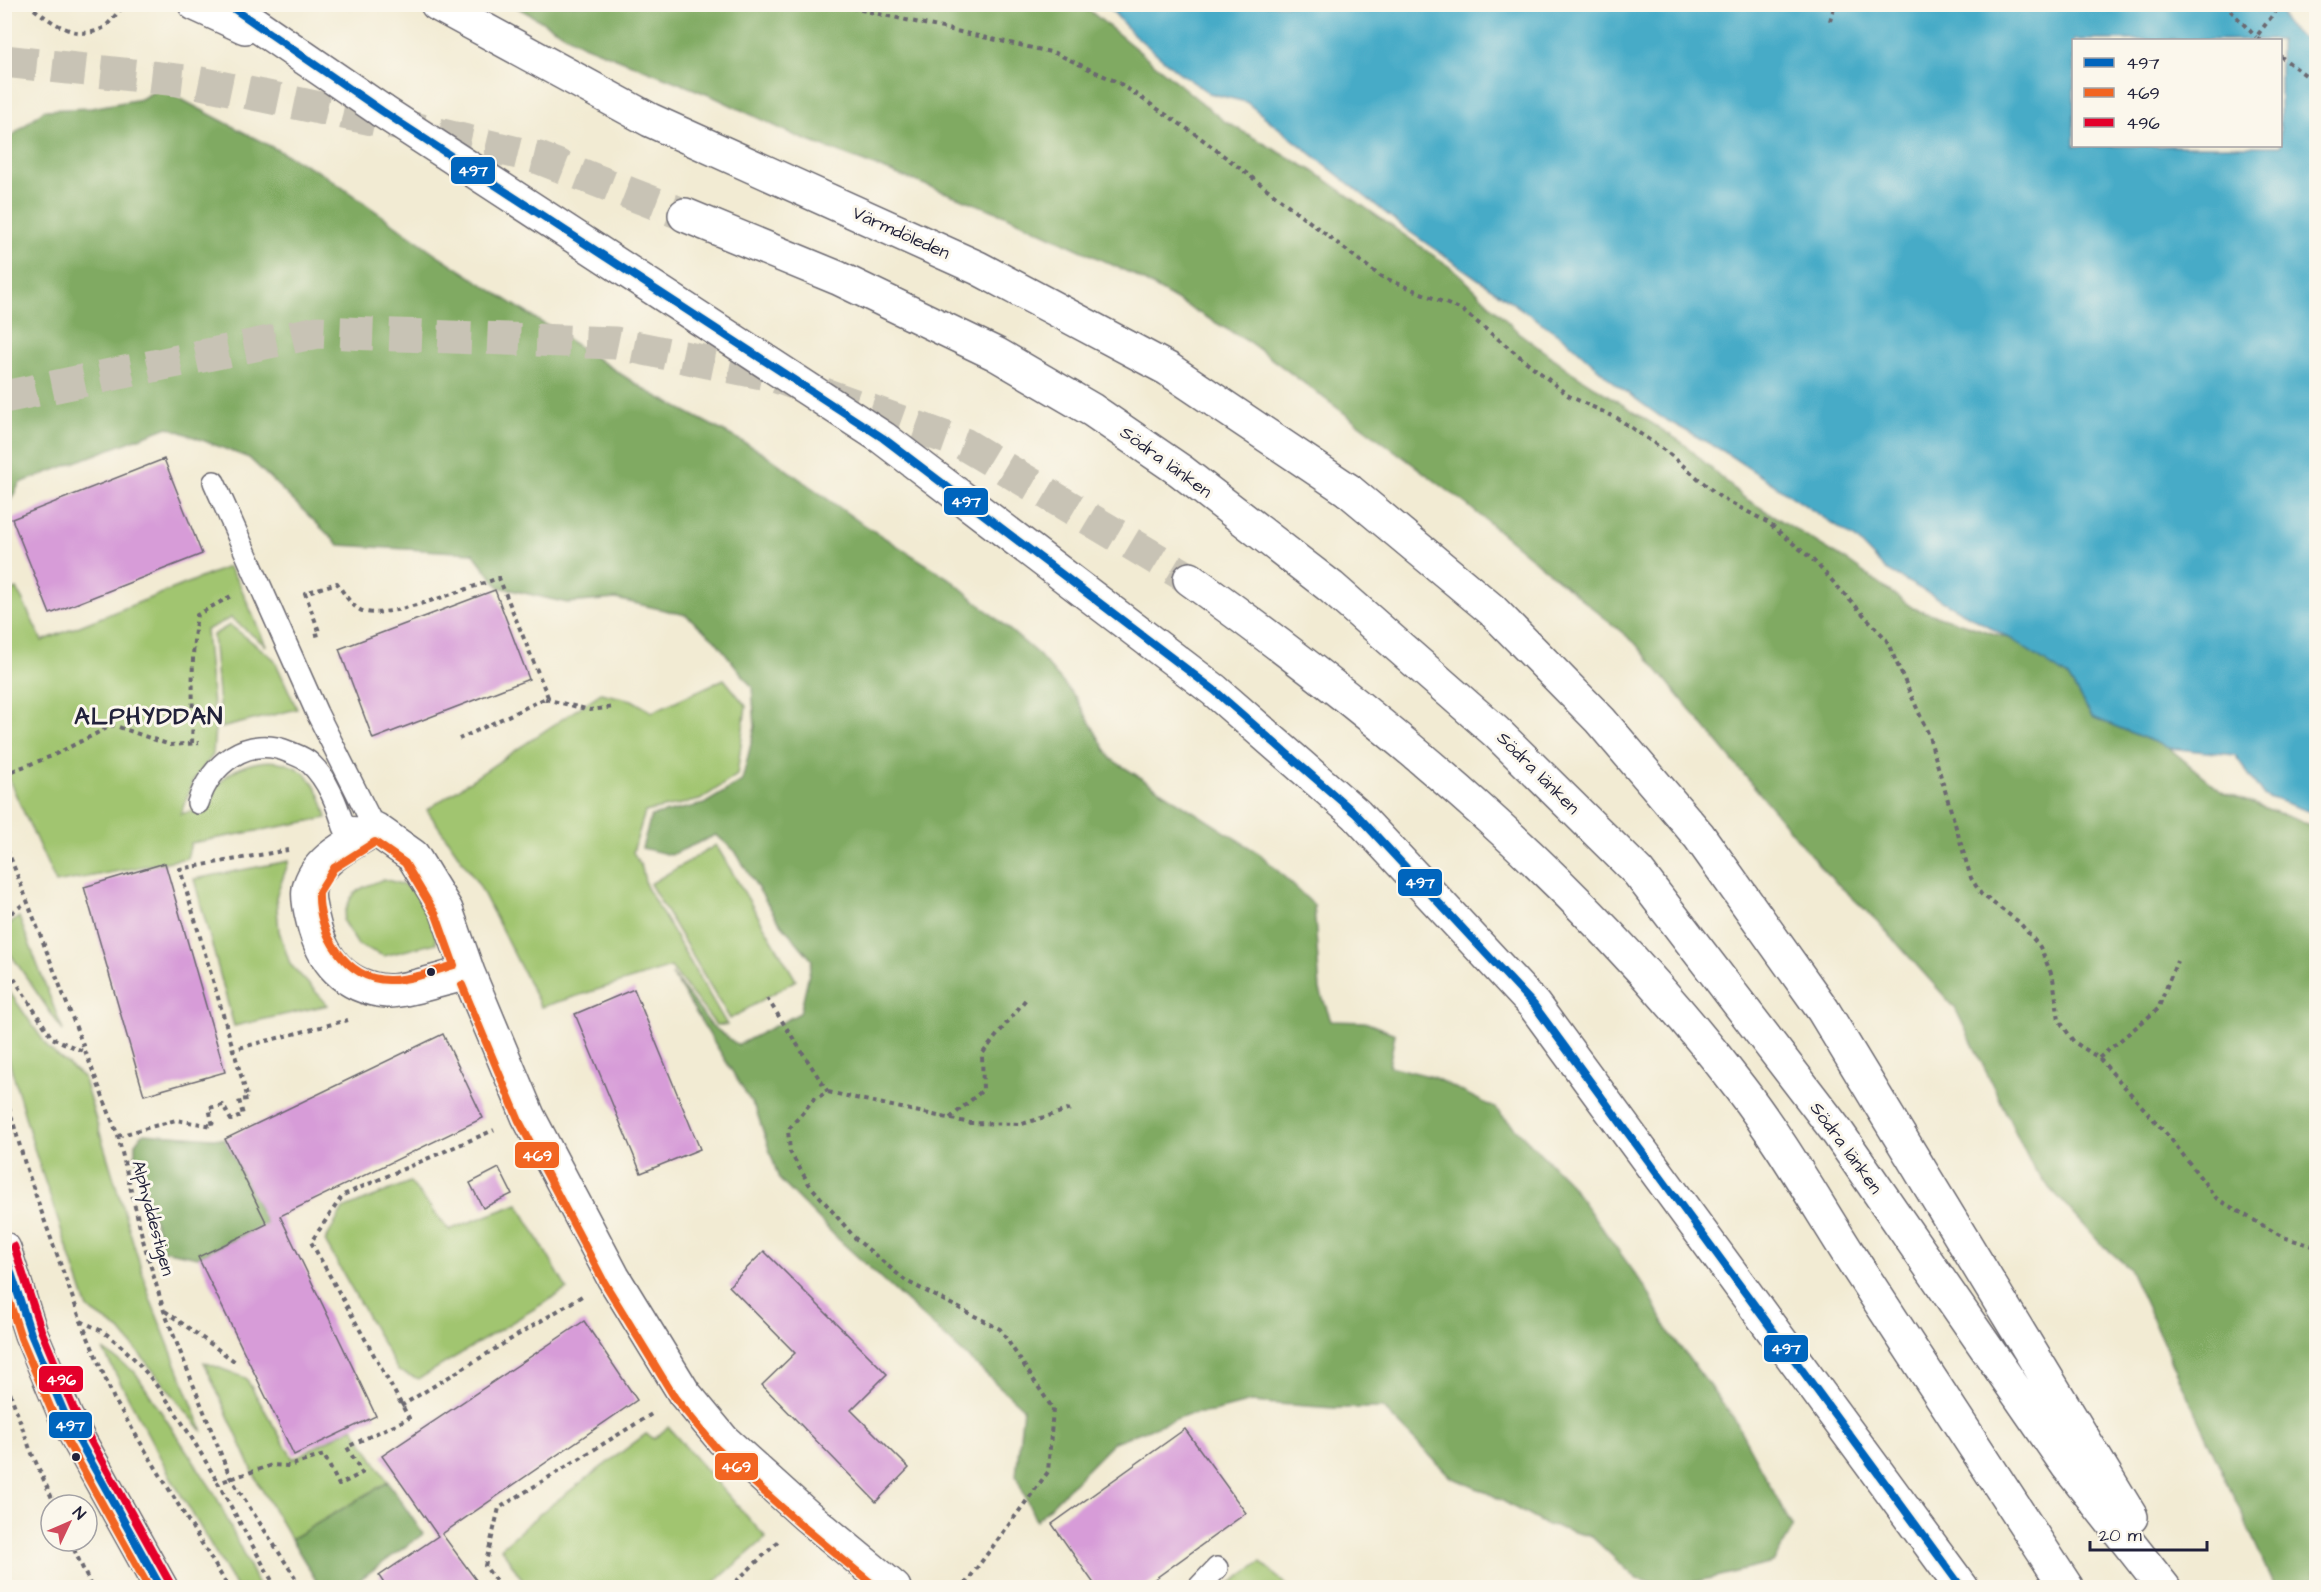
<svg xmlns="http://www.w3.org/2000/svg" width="2321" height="1592" font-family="'Architects Daughter',sans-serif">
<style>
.green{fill:#a1c56f;stroke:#627455;stroke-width:1.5}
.forest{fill:#80aa62;stroke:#51664e;stroke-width:1.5}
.water{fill:#47abc7;stroke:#346681;stroke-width:1.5;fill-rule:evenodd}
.building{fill:#d79cd8}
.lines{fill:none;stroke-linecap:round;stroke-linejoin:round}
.highway-tunnel{stroke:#c8c3b5;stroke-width:33;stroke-dasharray:33 16;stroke-linecap:butt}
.lane-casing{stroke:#6b6870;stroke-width:24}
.street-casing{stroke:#6b6870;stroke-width:36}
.secondary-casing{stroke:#6b6870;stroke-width:36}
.primary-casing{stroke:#6b6870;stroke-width:36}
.highway-casing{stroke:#6b6870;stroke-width:36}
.path{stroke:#6b6870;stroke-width:4;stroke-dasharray:4.5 4.5;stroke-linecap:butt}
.lane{stroke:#fff;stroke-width:21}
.street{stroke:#fff;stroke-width:33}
.secondary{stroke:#fff;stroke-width:33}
.primary{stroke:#fff;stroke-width:33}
.highway{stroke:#fff;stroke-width:33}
.bus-1-casing{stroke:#fbf7ec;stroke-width:12}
.bus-2-casing{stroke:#fbf7ec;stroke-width:12}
.bus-3-casing{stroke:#fbf7ec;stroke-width:12}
.bus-1{stroke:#0065bd;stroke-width:8}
.bus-2{stroke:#f26522;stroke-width:8}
.bus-3{stroke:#e4002b;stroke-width:8}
.bus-dot{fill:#22223b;stroke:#fbf7ec;stroke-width:2}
.labels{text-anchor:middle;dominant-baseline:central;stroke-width:6;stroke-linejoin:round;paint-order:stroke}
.street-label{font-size:18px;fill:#22223b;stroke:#fbf7ec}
.district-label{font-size:24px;font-weight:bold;letter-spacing:1.5px;fill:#22223b;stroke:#fbf7ec}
.line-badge{stroke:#fbf7ec;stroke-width:2}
.badge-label{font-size:16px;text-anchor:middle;font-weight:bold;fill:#fff}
</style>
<rect width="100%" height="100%" fill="#fbf7ec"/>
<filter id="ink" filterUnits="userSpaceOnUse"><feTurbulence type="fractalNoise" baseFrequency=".0167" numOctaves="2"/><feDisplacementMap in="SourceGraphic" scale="12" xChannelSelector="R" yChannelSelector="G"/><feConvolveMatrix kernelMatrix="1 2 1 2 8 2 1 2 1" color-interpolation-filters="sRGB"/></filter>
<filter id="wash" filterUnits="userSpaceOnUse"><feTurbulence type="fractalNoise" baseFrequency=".008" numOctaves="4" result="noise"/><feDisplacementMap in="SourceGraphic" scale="24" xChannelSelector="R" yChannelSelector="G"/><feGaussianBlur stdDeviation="1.35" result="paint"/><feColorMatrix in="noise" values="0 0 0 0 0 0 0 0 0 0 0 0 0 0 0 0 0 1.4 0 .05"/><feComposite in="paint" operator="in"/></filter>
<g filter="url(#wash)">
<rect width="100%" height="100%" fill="#f2ebd3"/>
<path class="green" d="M228,567L239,583L266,646L231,618L206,630L215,727L213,755L193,781L181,814L211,806C212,800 213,792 216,788C235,761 277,752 304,773C318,785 323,802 327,818L191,843L187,858L56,883L5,771L4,594L17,589L42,641Z
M230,625L274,659L297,709L221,728L213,635Z
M724,679L746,706L737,775L700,800L645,812L633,852L642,868L646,886L727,1025H716L671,967L541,1007L479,885L427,810L601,693L632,700L652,712Z
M716,845L796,980L730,1019L650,884Z
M289,861L276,897L279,931L290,964L328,1005L234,1026L194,879Z
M384,879L411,887L434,915L436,943L384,956L358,945L343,921C350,890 356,890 384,879Z
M19,917L63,1031L5,946V928Z
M4,984L49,1049L83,1077L151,1301L203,1432L120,1330L88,1309L36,1155L5,1046Z
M410,1182L449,1230L518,1204L567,1289L419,1379L398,1371L325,1241L343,1209Z
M103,1350L135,1372L215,1494L258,1585L255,1587H236L174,1483Z
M204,1362L246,1378L293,1459L353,1427L388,1482L291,1539L258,1483Z
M668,1427L766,1538L709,1587H527L501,1548L543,1511L646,1434L654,1439Z
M1261,1562L1288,1587H1225Z"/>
<path class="forest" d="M1053,4L1090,11L1224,121L1313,171L1457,272L1518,332L1573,373L1683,443L1743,497L1849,562L1913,608L2011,639L2068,677L2092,717L2169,748L2222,792L2316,827V1587H2275L2129,1268L2099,1242L2034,1170L1955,1008L1877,921L1824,871L1635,643L1466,504L1249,342L1132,274L1005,215L798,137L714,97L581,44L513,5Z
M160,88L323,174L439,256L647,391L762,452L861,523L950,579L1039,655L1076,698L1111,759L1260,854L1314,905L1320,990L1331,1021L1365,1022L1395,1034L1389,1066L1433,1077L1495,1108L1567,1180L1647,1290L1668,1331L1733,1417L1793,1528L1773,1563L1674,1587L1637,1579L1592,1537L1544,1524L1492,1495L1451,1477L1383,1408H1334L1251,1402L1213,1412L1189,1414L1114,1442L1036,1521L1016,1476L1023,1408L838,1239L779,1179L756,1110L672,974L711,1025L738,1045L800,1013L812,960L777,919L735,851L716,835L671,855L642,848L651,816L704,804L742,781L755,727L752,687L715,640L686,615L616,599L567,603L499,587L473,553L339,545L249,458L168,427L20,483L5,510V139H8L44,110L91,108L141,99Z
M144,1133L225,1139L267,1224L198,1257L163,1250L135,1156V1143Z
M388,1482L423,1534L359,1580L364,1587H320L291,1539Z"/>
<path class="water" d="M2271,4L2279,7L2287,26L2316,49V814L2263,795L2235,755L2169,748L2092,717L2068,677L2011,639L1886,570L1856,539L1723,451L1661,417L1615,384L1568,341L1407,230L1246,102L1209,93L1177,71L1131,32L1107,5ZM2074,40H2280V146H2074Z"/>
<g id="blocks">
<path class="building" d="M164,459L202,554L50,614L12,519Z
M495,590L529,679L373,739L339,649Z
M165,863L225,1072L144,1095L84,887Z
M634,989L700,1149L641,1173L575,1014Z
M443,1034L483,1118L280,1216L376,1416L294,1455L198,1257L267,1224L225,1139Z
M499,1168L512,1194L483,1208L470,1183Z
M764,1251L887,1374L851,1410L909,1468L876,1502L762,1385L795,1353L729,1286Z
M584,1321L637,1400L442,1534L482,1588H387L379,1576L438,1536L382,1456Z
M1185,1429L1246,1513L1142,1588H1097L1052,1524Z"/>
</g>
</g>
<g filter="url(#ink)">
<use href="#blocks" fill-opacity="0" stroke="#6b6870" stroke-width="1.5"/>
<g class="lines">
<path class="highway-tunnel" d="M4,61L196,82L396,124L539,158L685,215
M4,397L318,332L615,343L771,375L964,444L1190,579"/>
<defs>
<path id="lane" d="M198,803C210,764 248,734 289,752C296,755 305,758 310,763C328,780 337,804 344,827L375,829L317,713L214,482
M1198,1588L1217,1568"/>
<path id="street" d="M468,973C448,977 404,992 387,991C345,988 322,960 313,921C311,913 307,898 309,889C316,859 351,844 375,829L413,856L446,910L468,973L528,1116L613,1277L684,1393L723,1440L807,1516L894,1588"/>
<path id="secondary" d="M4,1249L31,1334L66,1417L161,1588"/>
<path id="primary" d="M195,4L245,27
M226,4L382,111
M437,4L650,120L978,268L1168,369L1348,490"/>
<path id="highway" d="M382,111L883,438L1214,690L1356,814L1534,1005L1962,1588
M685,215L838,278L996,354L1092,410L1181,471L1331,587L1496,732L1638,872L1838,1133L2067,1465L2164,1588
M1348,490L1492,610L1600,720L1699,836L1823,1010L2131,1517
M1190,579C1393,725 1588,888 1740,1088C1780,1140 1813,1198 1848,1253C1921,1364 1994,1476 2067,1588"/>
</defs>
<use href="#lane" class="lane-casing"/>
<use href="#street" class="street-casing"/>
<use href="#secondary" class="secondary-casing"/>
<use href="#primary" class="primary-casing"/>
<use href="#highway" class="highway-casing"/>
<path class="path" d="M27,4C48,19 74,42 101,29C108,26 115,15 121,9
M834,4L1055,53L1119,83L1198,136L1380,276L1462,310L1569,396L1617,418L1667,452L1720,497L1767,522L1812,559L1886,639L1928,733L1971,878L1981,894L2019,922L2040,947L2053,978L2059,1020L2074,1042L2099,1058L2170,1138L2217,1199L2283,1237L2316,1247
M2224,4L2256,37
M1830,21L1835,4
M2261,40L2256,37L2281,4
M2280,56L2316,83
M315,635L320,634L305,593L337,583C344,593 353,610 366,612C391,618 471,587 499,578L548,697L459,739
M545,699L590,710L614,707
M192,743C194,700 190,658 197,615L231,596
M4,774L52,756L113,725L170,745L199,743
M4,841L118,1136L143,1240L164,1311L230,1477L302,1588
M4,918L28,901
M4,963L52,1038L85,1052
M767,998L828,1092L814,1099L788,1130L790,1152L809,1184L856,1239L906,1281L1000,1329L1053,1409L1048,1472L962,1588
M231,1050L348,1020
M2099,1058L2158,1009L2177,961
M4,1090L25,1164L45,1222L81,1321L114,1399L229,1588
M828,1092L970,1123L1022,1124L1074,1108
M950,1118L983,1090L982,1054L1026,999
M118,1136L176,1120L213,1126L209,1108L223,1105L231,1120L243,1115L239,1100L248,1099L180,869L288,850
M165,1311L237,1363
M81,1321C91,1326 102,1330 110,1337C152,1368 192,1437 218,1483
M4,1376L30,1449L55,1505
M401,1406L582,1296
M70,1541L92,1588
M276,1588L218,1483L272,1465L289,1466L324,1455L339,1485L362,1473L347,1447L409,1418L311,1242L343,1195L494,1130
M501,1588L485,1566L499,1508L655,1412
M729,1588L780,1540"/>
<use href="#lane" class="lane"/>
<use href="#street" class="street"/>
<use href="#secondary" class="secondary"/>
<use href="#primary" class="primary"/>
<use href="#highway" class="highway"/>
<defs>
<path id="bus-1" d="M227,4L382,111L883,438L1214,690L1356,814L1534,1005L1962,1588
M4,1251L31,1334L66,1417L161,1588"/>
<path id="bus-2" d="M375,842L405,863L436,915L454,965C434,971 412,980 390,980C346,981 317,932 319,892L334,868Z
M462,985L519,1121L604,1282L675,1398L716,1448L800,1524L877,1588
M4,1285L21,1338L56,1421L149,1588"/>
<path id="bus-3" d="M14,1246L41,1330L75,1412L170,1583"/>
</defs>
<use href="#bus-1" class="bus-1-casing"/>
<use href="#bus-2" class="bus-2-casing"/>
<use href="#bus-3" class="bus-3-casing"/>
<use href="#bus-1" class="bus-1"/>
<use href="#bus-2" class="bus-2"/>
<use href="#bus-3" class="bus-3"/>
</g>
</g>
<g class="bus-dot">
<circle cx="431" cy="972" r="5"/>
<circle cx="76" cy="1457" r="5"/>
</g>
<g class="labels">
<g class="street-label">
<text transform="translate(901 233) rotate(24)">Värmdöleden</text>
<text transform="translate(1166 462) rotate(36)">Södra länken</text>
<text transform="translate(1538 773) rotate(45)">Södra länken</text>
<text transform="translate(1846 1148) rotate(54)">Södra länken</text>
<text transform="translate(153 1218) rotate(75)">Alphyddestigen</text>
</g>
<g class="district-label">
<text x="149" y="717">ALPHYDDAN</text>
</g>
</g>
<g class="line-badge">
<rect x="450" y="156" width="46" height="29" rx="6" fill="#0065bd"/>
<rect x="943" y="487" width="46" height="29" rx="6" fill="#0065bd"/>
<rect x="1397" y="868" width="46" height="29" rx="6" fill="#0065bd"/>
<rect x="514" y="1141" width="46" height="28" rx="6" fill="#f26522"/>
<rect x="1763" y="1334" width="46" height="29" rx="6" fill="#0065bd"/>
<rect x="38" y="1365" width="46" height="28" rx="6" fill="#e4002b"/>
<rect x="48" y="1411" width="45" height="28" rx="6" fill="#0065bd"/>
<rect x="714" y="1452" width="45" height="29" rx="6" fill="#f26522"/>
</g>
<g class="badge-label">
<text x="473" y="176">497</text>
<text x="966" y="507">497</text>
<text x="1420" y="888">497</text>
<text x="537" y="1161">469</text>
<text x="1786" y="1354">497</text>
<text x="61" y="1385">496</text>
<text x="70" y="1431">497</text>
<text x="736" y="1472">469</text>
</g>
<rect width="2321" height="1592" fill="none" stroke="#fbf7ec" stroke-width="24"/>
<rect x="2072" y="39" width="210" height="108" fill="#fbf7ec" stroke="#a4a2a5" stroke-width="1.5"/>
<rect x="2084" y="58" width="30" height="9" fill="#0065bd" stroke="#a4a2a5" stroke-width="1.5"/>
<text x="2126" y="69" font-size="18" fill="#22223b">497</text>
<rect x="2084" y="88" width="30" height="9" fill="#f26522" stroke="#a4a2a5" stroke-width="1.5"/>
<text x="2126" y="99" font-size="18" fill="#22223b">469</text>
<rect x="2084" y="118" width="30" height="9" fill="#e4002b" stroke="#a4a2a5" stroke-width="1.5"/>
<text x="2126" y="129" font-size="18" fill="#22223b">496</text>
<g transform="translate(69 1523) rotate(46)"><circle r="28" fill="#fbf7ec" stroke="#a4a2a5" stroke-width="1.5"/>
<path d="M0-4.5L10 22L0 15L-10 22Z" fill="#d1495b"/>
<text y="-9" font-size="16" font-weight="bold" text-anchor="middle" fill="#22223b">N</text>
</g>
<path d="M2090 1541v9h117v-9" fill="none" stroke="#22223b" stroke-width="3"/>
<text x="2099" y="1541" font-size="18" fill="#22223b" stroke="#fbf7ec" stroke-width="4.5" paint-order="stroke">20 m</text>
</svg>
